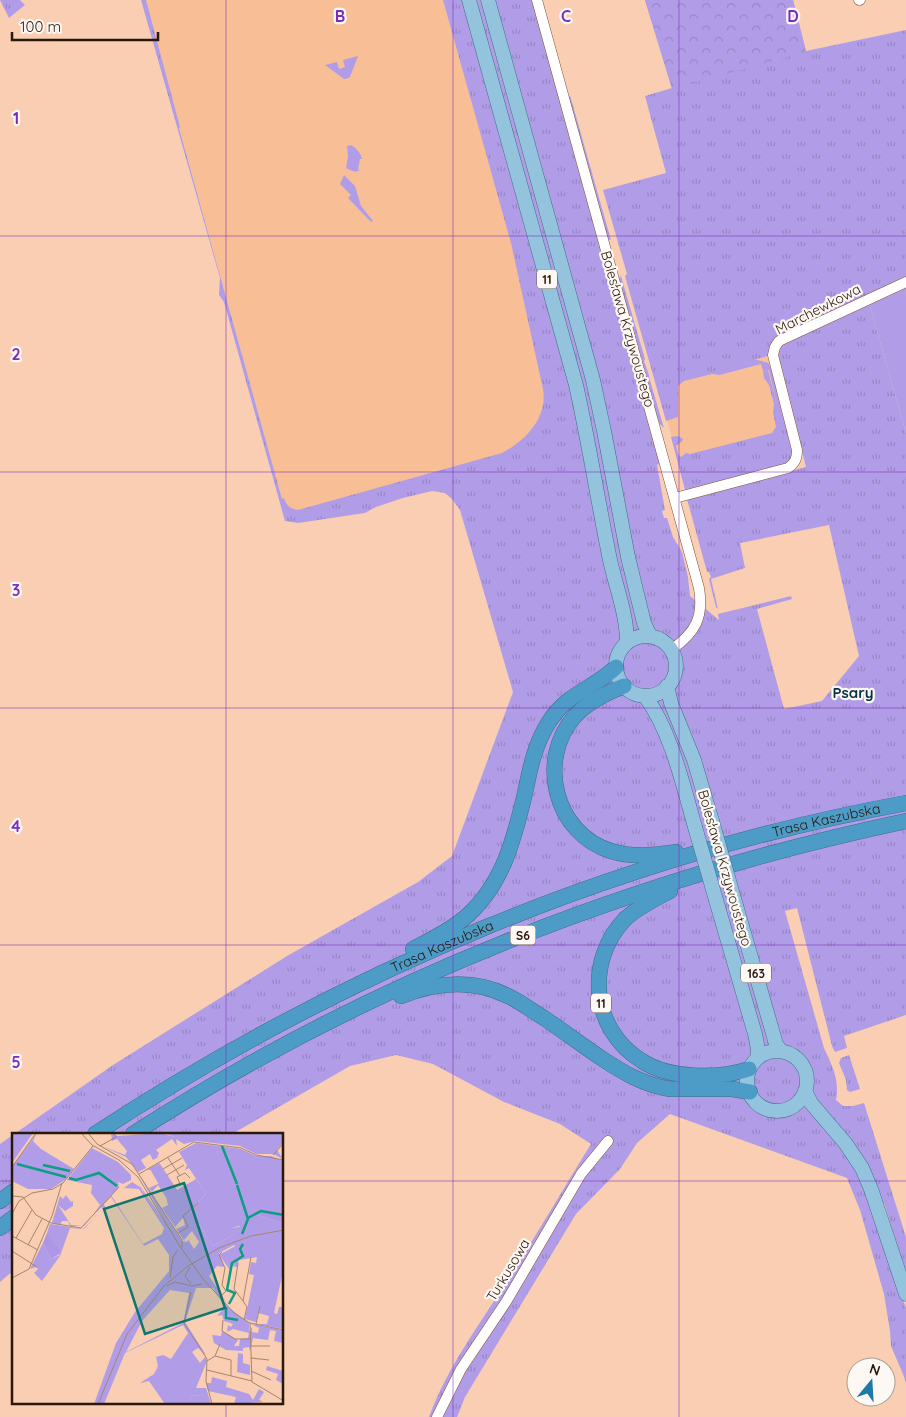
<svg xmlns="http://www.w3.org/2000/svg" width="906" height="1417" font-family="Quicksand,sans-serif">
<style>
.built{fill:#f8be95}
.grass{fill:url(#grass-tufts)}
.park{fill:url(#park-crowns)}
.garden{fill:#b19de7}
.lines{fill:none;stroke-linecap:round;stroke-linejoin:round}
.minor-casing{stroke:#7f5231;stroke-width:11}
.major-casing{stroke:#416d85;stroke-width:15}
.highway-casing{stroke:#416d85;stroke-width:16}
.minor{stroke:#fff;stroke-width:10}
.major{stroke:#94c3dd;stroke-width:14}
.highway{stroke:#4d9bc7;stroke-width:15}
.major-bridge-casing{stroke:#416d85;stroke-width:15;stroke-linecap:butt}
.major-bridge{stroke:#94c3dd;stroke-width:14}
.grid{fill:none;stroke:#7b2cbf;stroke-width:1;stroke-opacity:0.55}
.labels{text-anchor:middle;dominant-baseline:central;stroke-width:4.5;stroke-linejoin:round;paint-order:stroke}
.shield{fill:#fdf8f4;stroke:#695b50;stroke-width:1}
.shield-label{font-size:12px;font-weight:bold;fill:#2a180a}
.street-label{font-size:14px;fill:#2a180a;stroke:#fdf8f4}
.neighbourhood-label{font-size:15px;font-weight:bold;fill:#043147;stroke:#fdf8f4}
.inset-river{fill:none;stroke:#0c9d84;stroke-width:2.5}
.inset-road{fill:none;stroke:#a6856f;stroke-width:1}
.view{fill:#0f766e;fill-opacity:0.15;stroke:#0f766e;stroke-width:2.5}
.inset-edge{fill:none;stroke:#2a180a;stroke-width:2.5}
.grid-label{font-size:16px;text-anchor:middle;font-weight:bold;fill:#7b2cbf;stroke:#fdf8f4;stroke-width:4.5;stroke-linejoin:round;paint-order:stroke}
</style>
<defs>
<pattern id="grass-tufts" width="24" height="20" patternUnits="userSpaceOnUse" patternTransform="scale(1.25)"><rect width="24" height="20" fill="#b19de7"/><path d="M3 7l-1-3M5 7V3M7 7l1-3M15 17l-1-3M17 17v-4M19 17l1-3" fill="none" stroke="#9886c5"/></pattern>
<pattern id="park-crowns" width="20" height="18" patternUnits="userSpaceOnUse" patternTransform="scale(1.25)"><rect width="20" height="18" fill="#b19de7"/><path d="M2 6a3 3 0 1 1 6 0M12 15a3 3 0 1 1 6 0" fill="none" stroke="#9886c5"/></pattern>
</defs>
<rect width="100%" height="100%" fill="#f9ceb2"/>
<path class="built" d="M144,0H448L573,440L287,518Z
M769,355L794,455L684,482L657,383Z"/>
<path class="grass" d="M0,0H20L25,5L9,18Z
M141,0H146L180,127L179,128L282,499L284,498C286,506 291,509 298,510L502,453C525,441 548,418 543,389L511,243L443,0H463L546,299L617,560L593,434L582,384L476,0H481L564,295L634,556L494,0H532L660,463L657,465L665,510L662,511L664,518H667L673,537L682,552L688,577L690,596L719,620L718,614L791,596L792,599L757,609L784,709L822,701L859,656L829,525L740,543L745,568L711,579L718,609L716,607L709,579L711,577L709,572H707L687,499L806,467L777,353L783,344L869,303L906,433V1015L844,1036L847,1048L835,1052L832,1046L797,908L785,911L824,1048C832,1065 840,1081 836,1100L843,1106H853L864,1103L906,1237V1273L884,1203L872,1207L906,1308V1383L903,1374L891,1346L890,1331L884,1294L860,1210L847,1178L670,1114L637,1143L620,1169L576,1214L465,1397L457,1417H429C447,1368 479,1325 507,1281C536,1236 563,1189 591,1144L560,1124L504,1102L433,1064L396,1055L350,1066L232,1134H14V1270L0,1282V1144L113,1065L287,956L418,882L452,856L513,692L460,510L452,499L445,493L432,491L403,498L376,507L365,513L298,523L285,521L224,302L219,295L220,278Z
M645,0H793L806,51L906,30V277L782,336L772,355L726,367L727,373L720,375L712,374L684,381L678,386V417L666,421L625,276L627,274L603,190L666,173L645,96L672,88Z
M570,95L611,240L608,239L569,98Z
M621,276L645,359L644,361L649,375V377L664,428L659,423L619,279Z
M768,370L776,402L781,403L794,457L790,464L686,490H685L671,437L678,436L683,439L682,441L676,446L678,454L681,457L686,453L690,454L772,433L776,427L773,412L774,404L769,385L764,378L763,371Z
M849,1055L860,1089L850,1092L847,1090L846,1080L839,1063L841,1058Z"/>
<path class="park" d="M645,0H793L806,52L672,89Z"/>
<path class="garden" d="M358,56L350,77L346,79H344L325,65L337,62L339,69L345,67L343,60Z
M351,145C356,148 361,153 362,159H360L358,170H360C355,174 351,170 346,168L348,156L347,146Z
M344,175L355,186L361,206L373,221L371,222L348,198L351,195L340,184Z
M906,287V433L869,303Z
M754,359L768,363L773,371L781,403L776,402L769,370L763,371L761,364L727,373L725,367Z"/>
<g class="lines">
<defs>
<path id="minor" d="M537,0L699,588C704,618 695,633 671,650
M859,0H860
M675,498L788,468C795,463 797,459 797,450L773,355L775,347L779,341L906,282
M437,1417L461,1369L506,1302L581,1174L608,1141"/>
<path id="major" d="M469,0L576,385C589,443 598,502 610,560C616,587 627,615 627,642
M488,0L593,380L604,431L628,557L644,623L650,636
M616 666a30 30 0 1 1 60 0a30 30 0 1 1-60 0Z
M667,686L671,703L694,760L712,821
M645,696C671,731 683,785 695,827
M733,895L772,1030L776,1044L781,1051
M716,900L755,1034L758,1049V1058
M747 1081a30 30 0 1 1 60 0a30 30 0 1 1-60 0Z
M805,1091L811,1103L846,1144L862,1168L871,1189L906,1294"/>
<g id="highway">
<path d="M624,686C606,693 588,702 575,716C536,760 555,834 611,851C633,858 654,855 676,852"/>
<path d="M670,891C655,899 638,907 625,919C585,961 591,1030 642,1061C669,1079 719,1079 749,1069"/>
<path d="M413,949C430,940 447,932 462,920C502,888 514,840 525,793C530,769 535,743 549,722C567,693 593,689 616,667"/>
<path d="M401,996C436,982 474,979 508,996C521,1002 532,1011 544,1018C563,1031 582,1045 601,1058C622,1072 644,1085 670,1089H732L750,1092"/>
<path id="s1" d="M95,1134C340,973 617,856 906,803"/>
<path d="M133,1134C368,982 632,879 906,821"/>
<path d="M0,1201L14,1191"/>
<path d="M0,1228L14,1217"/>
</g>
</defs>
<use href="#minor" class="minor-casing"/>
<use href="#major" class="major-casing"/>
<use href="#highway" class="highway-casing"/>
<use href="#minor" class="minor"/>
<use href="#major" class="major"/>
<use href="#highway" class="highway"/>
<defs>
<path id="major-bridge" d="M712,821L733,895
M695,827L716,900"/>
</defs>
<use href="#major-bridge" class="major-bridge-casing"/>
<use href="#major-bridge" class="major-bridge"/>
</g>
<path class="grid" d="M226,0V1134M453,0V1417M679,0V1417M0,236H906M0,472H906M0,708H906M0,945H906M0,1181H14M282,1181H906M226,1403V1417"/>
<g class="labels">
<g class="shield">
<rect x="537" y="269.5" width="20" height="19" rx="4"/>
<rect x="510.5" y="925.5" width="25" height="19" rx="4"/>
<rect x="741" y="963.5" width="30" height="19" rx="4"/>
<rect x="591" y="993.5" width="20" height="19" rx="4"/>
</g>
<g class="shield-label">
<text x="547" y="279">11</text>
<text x="523" y="935">S6</text>
<text x="756" y="973">163</text>
<text x="601" y="1003">11</text>
</g>
<g class="street-label">
<text transform="translate(818 309) rotate(-27)">Marchewkowa</text>
<text transform="translate(628 329) rotate(74)">Bolesława Krzywoustego</text>
<text stroke="none"><textPath href="#s1" startOffset="800">Trasa Kaszubska</textPath></text>
<text transform="translate(725 868) rotate(74)">Bolesława Krzywoustego</text>
<text stroke="none"><textPath href="#s1" startOffset="395">Trasa Kaszubska</textPath></text>
<text transform="translate(508 1270) rotate(-59)">Turkusowa</text>
</g>
<g class="neighbourhood-label">
<text x="853" y="692">Psary</text>
</g>
</g>
<g transform="translate(12 1133)">
<rect width="271" height="271" fill="#f9ceb2"/>
<path d="M0,0H21L0,30ZM25,0L21,8L29,16L62,36L53,47L39,56H16L0,48V34ZM99,0L105,3L149,0L163,4L153,0H271V10L265,17L271,26L261,21H244L228,13L184,8L172,11L164,6L165,13L160,6L144,17L147,20L145,25L141,27L138,21L129,27L134,35L126,39L114,24L90,13L113,22L115,18L105,6L100,8ZM80,15L106,29L119,42V47L111,51L106,49L107,54L81,82L88,72L79,60L80,52L55,47ZM147,30L165,57L184,46L194,61L178,78L201,113L221,102L217,97L220,95L234,93L236,86L243,81L271,90V138L262,180L265,181L267,174H271V196L245,191H255L257,183L246,180L244,189L233,186L242,142L237,141L239,129L244,130L245,124L227,127L225,134L220,133L218,137L220,129L229,124L228,117L222,112L207,120L212,134L205,133L197,143L210,162L213,158L210,163L216,172L204,157L215,173L237,190V199L240,194V199L246,200L247,195L239,191L271,197V210L262,208L264,198L258,197L256,207L241,205L238,218L237,214L231,215V218L214,217L202,210L200,202L209,203L210,198L226,207L222,213H227L228,206L236,205L237,200L221,196L215,199L216,192L219,194L221,191L212,188L210,182L205,183L213,174L201,155H184L173,189L194,222L186,215L180,219L188,230L193,224L195,228L184,255H194L195,258L190,263L180,262L176,271H153L137,248L128,250L142,241L146,233L144,224L151,222L159,226L176,200L171,192L113,220L92,271H82L104,210L123,179L157,138V122L146,106L132,113L99,64L92,71L94,77L89,74L82,85L74,94L72,96H69L58,95L48,123L30,148L22,140L26,136L24,134L18,136L31,110L39,126L48,122L35,100L38,91L71,96L83,84L89,73L99,62L131,111L150,101L152,95L127,56L112,55L120,49L128,54L162,108L126,50L155,92L126,40L170,108L173,109L164,96L173,92L171,86L175,93L171,85L163,94L150,75L156,72L154,64L146,52L140,59L137,55L148,50L139,37H135ZM180,98L187,109L182,116L177,108L179,106L174,109L172,107ZM158,157L177,160L171,190L114,219L130,188ZM54,62L59,69L61,68V73L53,78L46,72L59,92L71,93L80,83L72,93H58L56,88H50L48,92L40,90L48,63L51,66ZM226,220L231,221V230L238,232V242L225,239ZM255,233L271,238V251L264,247L266,241L254,237ZM200,244L215,248L214,254L237,261L241,267L247,256L252,259L247,267L251,269L222,271L224,264L196,258L194,250H199Z" fill="#b19de7" fill-rule="evenodd"/>
<path d="M250,78L271,82V90L243,81ZM35,100L49,120L39,126L31,110Z" fill="#ac96e5"/>
<path d="M191,257L195,258L199,271H176L180,262L190,263Z" fill="#b19de7"/>
<path d="M148,31L165,57L154,64L138,36Z" fill="#b19de7"/>
<path d="M184,10L229,16L244,23H259L271,28V81L245,79L236,86L232,97L227,93L220,95L218,97L221,102L201,113L178,78L194,61L177,35L173,37L175,32L167,19ZM227,111L229,124L220,129L218,137L207,122Z" fill="#b19de7"/>
<path class="inset-river" d="M210,13L225,51M5,31L54,44M31,32L58,38M57,45L64,47L87,40L105,53M225,52L236,86L230,101M236,85L249,78L272,82M217,171L223,160L215,157L220,130L231,123L228,116L231,111M214,174V185L226,187"/>
<path class="inset-road" d="M69,0L80,12L107,27L126,44L167,112L191,146L222,180L238,190L272,197M76,0L85,11L120,31L170,107V114M88,13L104,4L102,0M261,22L272,10M156,25L168,43M0,34L24,0M151,36L170,25M127,41L182,9L229,15L244,22L272,27M155,42L172,32M168,51L165,44L173,40L178,45M0,63L11,64L24,82L39,90L69,95L107,54M0,81L7,68L20,60L41,56L51,50L81,13M166,100L176,94L171,83L186,70M0,103L26,117M4,105L20,77M16,112L30,86M0,118L25,134M226,130L222,156L231,168M178,134L173,143L179,151M0,145L17,136L40,83L50,50M158,145L161,124L166,117M155,153L163,149L180,153L190,151M179,159L172,190L195,226L194,248L200,271M209,163L214,158L210,152L213,135L207,122L210,119M211,187L210,198L223,206H238M232,187L235,174L231,168L239,124M238,190L240,249L272,268M244,191L248,173M239,213H258M203,223L219,227V243M239,225L257,227M195,228L203,223L208,211M195,237L240,248M239,238L259,247M86,271L115,201L152,153L176,133L207,115L239,103L272,97"/>
<path class="view" d="M172,50L213,175L133,201L92,76Z"/>
<rect width="271" height="271" class="inset-edge"/>
</g>
<g class="grid-label">
<text x="340" y="22">B</text>
<text x="566" y="22">C</text>
<text x="793" y="22">D</text>
<text x="16" y="124">1</text>
<text x="16" y="360">2</text>
<text x="16" y="596">3</text>
<text x="16" y="832">4</text>
<text x="16" y="1068">5</text>
</g>
<g transform="translate(871 1382) rotate(18)"><circle r="24" fill="#fdf8f4" stroke="#a99e96"/>
<path d="M0-4L9 19L0 12L-9 19Z" fill="#1e7ba8"/>
<text y="-8" font-size="14" font-weight="bold" text-anchor="middle" fill="#2a180a">N</text>
</g>
<path d="M12 32v8h146v-8" fill="none" stroke="#2a180a" stroke-width="2.5"/>
<text x="20" y="32" font-size="15" fill="#2a180a" stroke="#fdf8f4" stroke-width="4" paint-order="stroke">100 m</text>
</svg>
